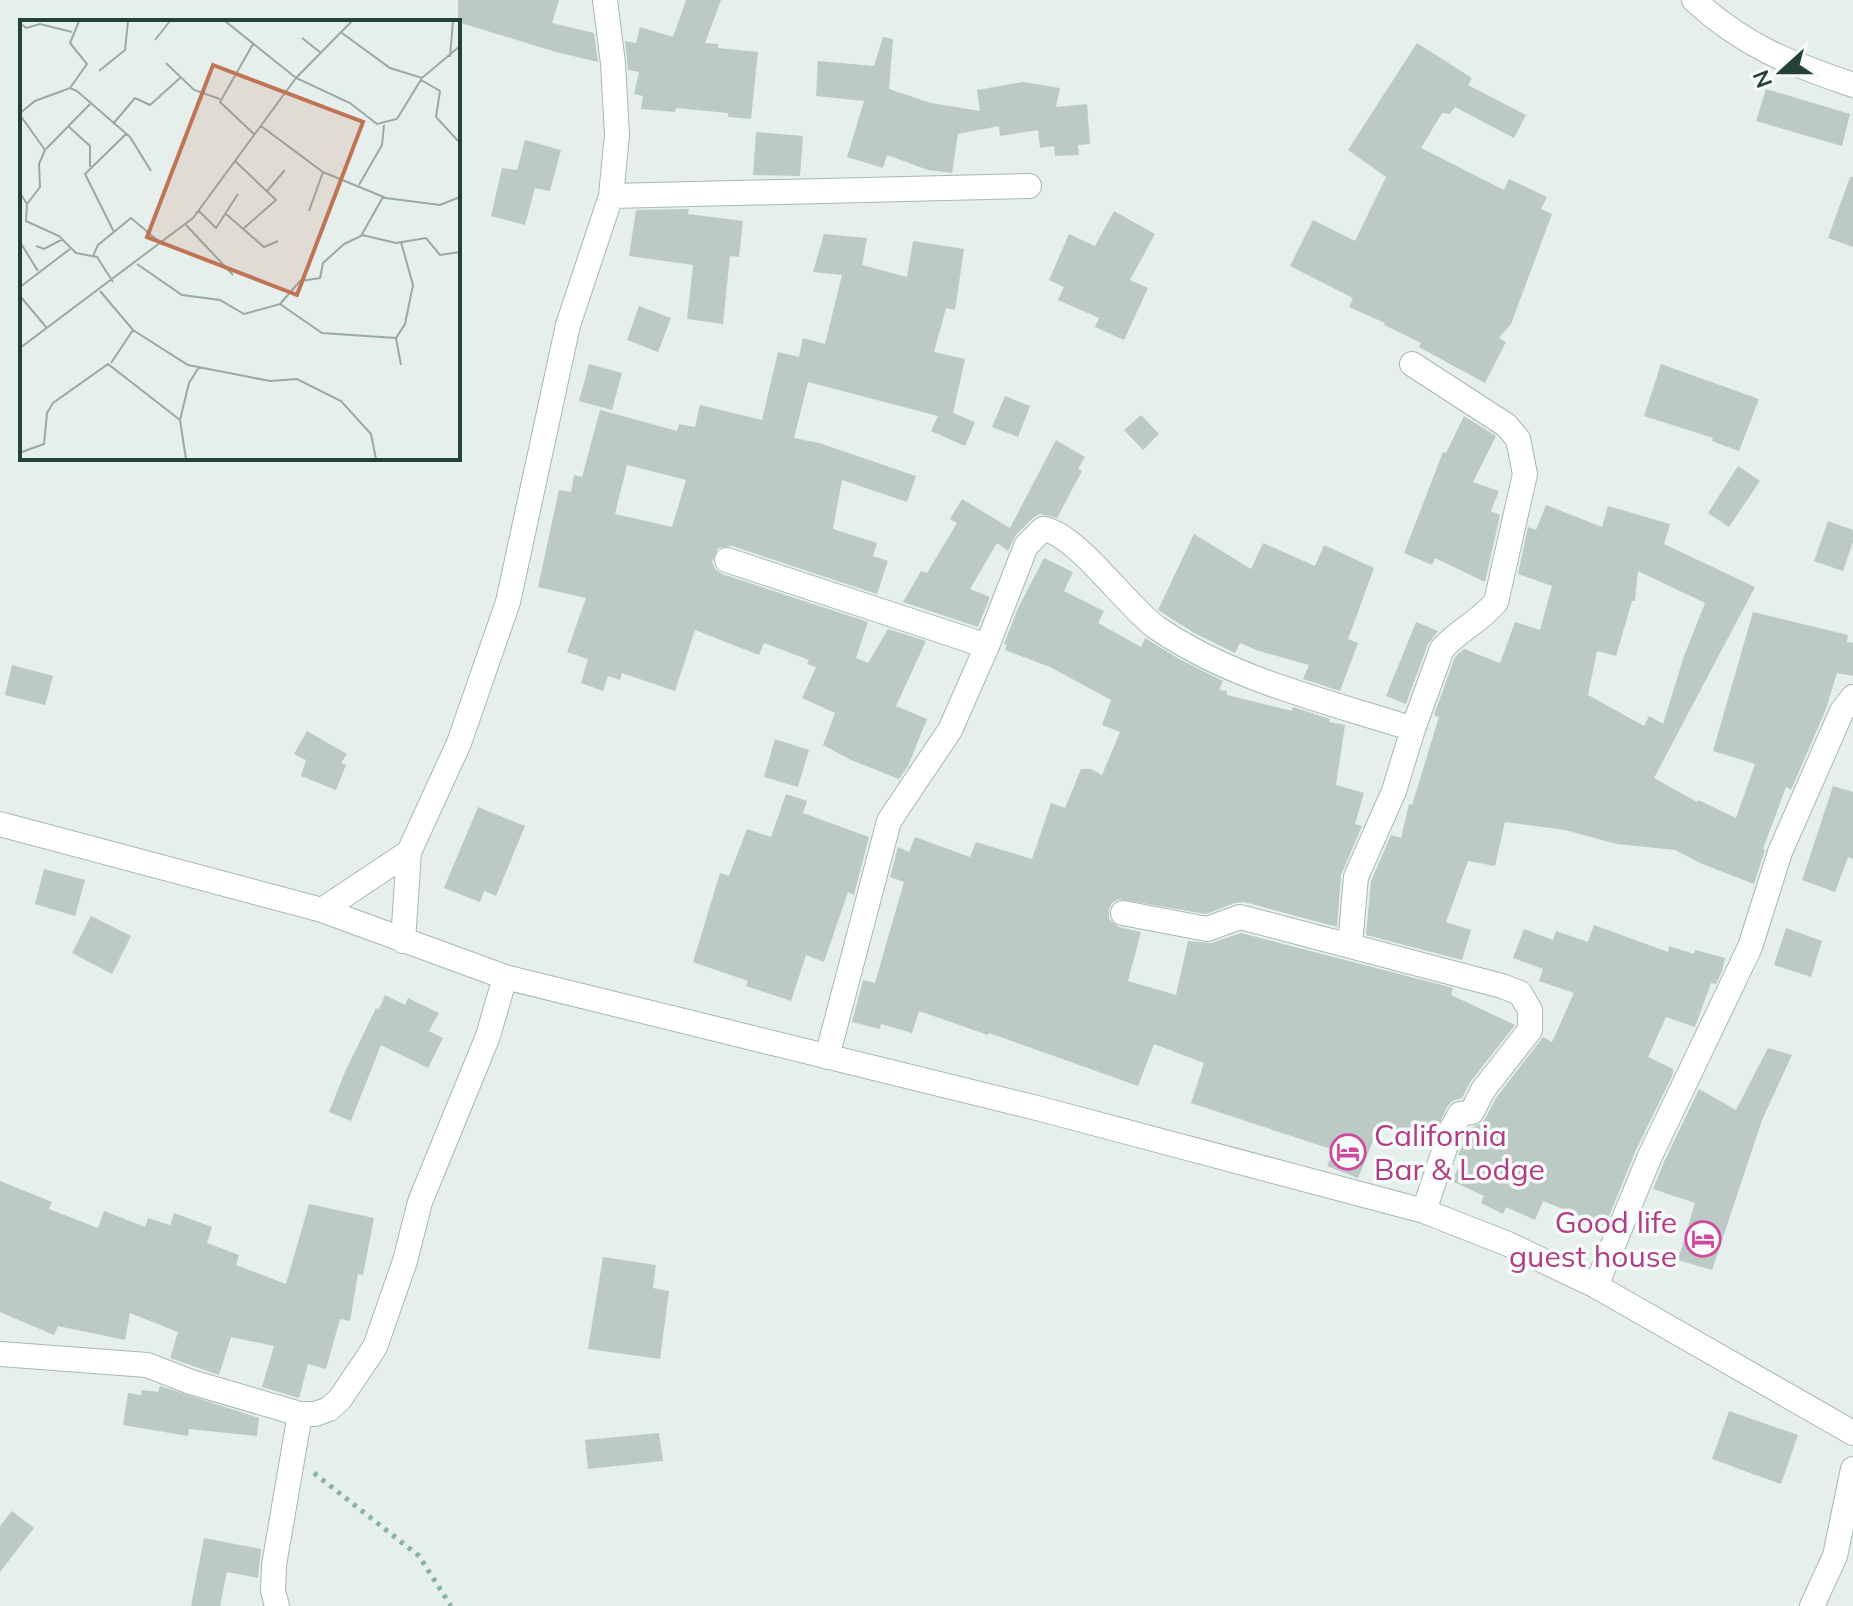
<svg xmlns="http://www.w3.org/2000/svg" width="1853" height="1606" font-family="Mulish,sans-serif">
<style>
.building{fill:#bbcac4;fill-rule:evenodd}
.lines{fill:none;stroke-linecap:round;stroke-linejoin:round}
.street-casing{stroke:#a8b8b2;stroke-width:26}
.path{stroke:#86b3a5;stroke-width:5;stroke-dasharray:4 6;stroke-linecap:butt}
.street{stroke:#fff;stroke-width:24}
.labels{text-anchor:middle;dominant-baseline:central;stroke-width:7;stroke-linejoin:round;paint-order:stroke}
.hotel-label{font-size:30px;fill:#b23c85;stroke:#f7fbf9;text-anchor:start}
.inset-road{fill:none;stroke:#98aaa4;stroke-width:2}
.view{fill:#c07456;fill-opacity:0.15;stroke:#c07456;stroke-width:4}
.inset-edge{fill:none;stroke:#24423a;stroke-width:4}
</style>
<rect width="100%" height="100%" fill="#e6efeb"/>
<path class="building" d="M458,0H559L552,23L594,33L598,62L556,52L458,22Z
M686,0H721L705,43L718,44V48L758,52L751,119L728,117V113L676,108L675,112L641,109L643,96L634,94L639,72L628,70L625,41L636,43L640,27L673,37Z
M883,37L893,39L889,89L931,103L980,111L977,90L1023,82L1060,88L1056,107L1087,104L1090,144L1078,145L1079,155L1055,156L1054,146L1040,148L1038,130L1000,136L999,126L958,134L952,173L928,170L887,155L883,168L847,157L864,101L816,96L818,61L874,66Z
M1417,43L1472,78L1468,85L1526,115L1514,138L1455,107L1450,114L1442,113L1421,148L1504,190L1509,179L1547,197L1541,209L1552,214L1511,324L1499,338L1506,342L1485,383L1419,347L1421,343L1384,325L1385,323L1349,307L1353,298L1290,266L1313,220L1355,241L1386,177L1348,150Z
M1766,89L1850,114L1842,146L1756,121Z
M756,132L803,136L800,176L753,175Z
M525,140L561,150L550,191L535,188L525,225L491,216L502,168L517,170Z
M1850,177H1853V247L1828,238Z
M689,209L688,214L743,221L739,257L730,256L723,324L687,319L693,265L629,256L636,210Z
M1114,211L1155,234L1130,280L1148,288L1124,340L1095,327L1099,318L1058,300L1064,287L1049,280L1069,234L1095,246Z
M824,234L867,238L862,265L907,277L913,241L964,249L955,310L946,308L934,352L965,359L953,413L975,422L965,446L931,431L938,416L808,382L794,438L819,443L916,476L907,502L842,480L833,529L877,543L873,556L888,561L877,594L732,546L718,548L712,562L715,569L722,574L868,622L856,658L868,663L888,629L926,641L896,706L927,719L908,766L899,779L851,760L823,745L835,713L802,698L816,667L807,664L809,660L764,643L759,655L695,630L675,691L622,673L620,680L608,676L603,691L581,683L588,659L567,652L586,598L538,587L559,490L571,492L574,475L582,477L600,410L677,431L679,424L695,427L700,405L762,420L778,352L799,357L803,338L825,344L842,275L813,272ZM627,465L686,480L672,527L615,514Z
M639,306L671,318L658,352L627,340Z
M589,364L622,373L612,410L579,401Z
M1661,364L1759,399L1739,451L1712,441L1713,438L1644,416Z
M1005,396L1030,406L1018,437L992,427Z
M1141,415L1159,434L1143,450L1124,430Z
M1464,416L1496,436L1473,482L1499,491L1491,511L1500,515L1485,582L1435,558L1432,565L1404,553L1443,452L1446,453Z
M1056,440L1085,457L1078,469L1082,471L1057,518L1040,514L1033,518L1015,536L1008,551L997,543L970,589L990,597L978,627L903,602L921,571L927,573L957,523L950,519L962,499L1010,528Z
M1738,466L1760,481L1729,527L1708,513Z
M1546,505L1602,527L1608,506L1670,524L1664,544L1755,587L1654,778L1697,802L1698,800L1736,818L1755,764L1713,751L1753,612L1848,635L1847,642L1853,643V676L1837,673L1826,709L1791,790L1786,787L1763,849L1765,850L1754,884L1700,863L1675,850L1617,844L1565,830L1505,822L1495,866L1468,861L1446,922L1471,930L1462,960L1366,935L1371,881L1391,835L1401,838L1409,804L1412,805L1439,717L1434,715L1455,657L1464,649L1500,663L1515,622L1540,630L1552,586L1518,574L1528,527L1536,530ZM1638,571L1705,603L1684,656L1663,724L1649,716L1644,726L1588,695L1597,651L1616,656L1632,601H1635Z
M1828,521L1853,530V542L1843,571L1814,561Z
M1194,534L1251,569L1263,543L1315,566L1324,545L1374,568L1348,639L1358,643L1340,691L1303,679L1309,665L1259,651L1240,643L1235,653L1194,633L1158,610Z
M1044,558L1073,572L1064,591L1104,611L1098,623L1141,647L1145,638L1179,659L1223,681L1219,690L1227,691V695L1292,711L1293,707L1330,719L1329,722L1345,725L1336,785L1364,793L1355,824L1362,826L1341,875L1337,927L1244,902L1235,903L1206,914L1119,899L1112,903L1109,909V919L1119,927L1141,932L1128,981L1176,995L1188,941L1211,943L1241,933L1453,988L1451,995L1515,1025L1471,1081L1462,1098L1452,1101L1447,1107L1431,1143L1422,1139L1419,1145L1383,1129L1382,1133L1377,1131L1358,1178L1327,1166L1334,1150L1191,1103L1204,1063L1154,1044L1138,1086L989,1033L988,1035L919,1011L912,1033L881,1024L880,1029L852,1022L863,980L875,983L904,882L890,877L898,847L909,852L915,837L970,857L976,842L1032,859L1051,803L1065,808L1081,769H1091L1102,775L1120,732L1102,725L1111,700L1050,667L1005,650L1007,645L1004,644L1018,608Z
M1416,622L1438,631L1428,644L1406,704L1386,696Z
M12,665L53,676L45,705L5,695Z
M307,731L347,754L341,763L346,765L336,790L301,776L306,760L294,754Z
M775,739L809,750L798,787L764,777Z
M1833,786L1853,792V859L1848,857L1835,892L1802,880Z
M786,794L807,801L803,813L869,837L854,895L848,892L824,962L806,955L791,1001L746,986L748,981L693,962L720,873L729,876L747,829L771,837Z
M478,807L525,826L496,896L484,891L480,902L444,888Z
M44,869L85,880L75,916L35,904Z
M91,916L131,936L112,974L72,953Z
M1594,925L1668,952L1669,946L1694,954L1695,950L1725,958L1722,971L1716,984L1711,983L1695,1027L1666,1017L1648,1057L1673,1069V1074L1636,1150L1605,1226L1543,1201L1535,1220L1506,1207L1503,1214L1481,1203L1484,1196L1452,1181L1463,1157L1458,1155L1470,1128L1480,1124L1485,1119L1496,1098L1543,1037L1552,1042L1574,993L1539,981L1543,969L1513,958L1524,929L1553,940L1556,931L1588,942Z
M1786,928L1822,941L1811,977L1774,965Z
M385,995L405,1005L408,998L439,1013L429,1031L443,1038L428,1068L381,1045L351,1121L329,1112L345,1072L376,1008L379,1009Z
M1768,1048L1792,1055L1762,1120L1712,1270L1678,1260L1695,1203L1653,1189L1664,1162L1699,1089L1736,1110Z
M0,1181L52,1202L49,1209L98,1228L104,1211L145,1227L148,1218L170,1225L174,1213L212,1227L207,1243L239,1255L236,1265L286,1284L309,1204L374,1218L363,1275L358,1274L350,1321L340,1319L326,1369L308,1364L299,1398L262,1387L274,1346L231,1337L219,1375L170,1358L178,1332L130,1313L125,1340L58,1326L54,1335L0,1312Z
M603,1257L656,1265L653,1288L669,1291L660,1359L588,1349Z
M160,1386L259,1418L257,1436L189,1429L188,1436L123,1425L128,1393L141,1395L142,1390L158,1392Z
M1729,1411L1798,1435L1781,1484L1712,1459Z
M659,1433L663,1461L588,1469L585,1440Z
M12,1511L34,1528L0,1572V1526Z
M204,1538L261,1549L258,1578L227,1572L220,1606H191Z"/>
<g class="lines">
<defs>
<path id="street" d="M1694,0C1745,47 1789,63 1853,85
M611,196L1029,186
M727,560L987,646
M0,824L322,910L505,977L1037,1108L1424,1211L1508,1244L1596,1286L1853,1433
M322,910L409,852
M1123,913L1207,929L1240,917L1502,986L1520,993L1530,1010V1030L1483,1090L1472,1112L1460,1114L1451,1130L1424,1211
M403,941L409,852L459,743L508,602L568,325L611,196L617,135L613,63L605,0
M1350,945L1356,877L1394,791L1413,729L1442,649C1458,631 1480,621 1496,602L1525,474L1518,439L1506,425L1412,364
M827,1057L889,821L950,730L987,646L1026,546L1043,529C1076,533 1127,607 1157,628C1233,680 1326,701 1413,729
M1596,1286L1650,1156L1750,947L1780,852L1842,711L1853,697
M0,1354L147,1365L191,1382L300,1414H315L329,1409L340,1399L375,1347L405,1261L420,1202L488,1036L505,977
M277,1606L273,1591L274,1565L300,1414
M1812,1606L1835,1556L1853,1469"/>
</defs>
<use href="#street" class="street-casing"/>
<path class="path" d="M314,1473L419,1556L451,1606"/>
<use href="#street" class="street"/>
</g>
<defs>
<symbol id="hotel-ring" viewBox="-11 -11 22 22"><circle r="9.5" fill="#f7fbf9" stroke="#d1479c" stroke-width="1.5"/><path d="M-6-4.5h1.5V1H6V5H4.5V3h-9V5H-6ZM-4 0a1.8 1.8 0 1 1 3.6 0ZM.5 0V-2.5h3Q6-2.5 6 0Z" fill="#d1479c"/></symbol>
</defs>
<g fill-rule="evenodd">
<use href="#hotel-ring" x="1328" y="1132" width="40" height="40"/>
<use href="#hotel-ring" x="1683" y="1219" width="40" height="40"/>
</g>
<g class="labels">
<g class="hotel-label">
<text x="1374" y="1135">California<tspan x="1374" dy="34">Bar &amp; Lodge</tspan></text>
<text x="1677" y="1222" text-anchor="end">Good life<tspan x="1677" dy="34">guest house</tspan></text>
</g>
</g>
<g transform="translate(20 20)">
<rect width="440" height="440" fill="#e6efeb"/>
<path class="inset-road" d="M205,1L276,58L330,83L357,104L377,99L402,58M0,3L6,8L20,4L52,12M322,13L370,48L402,58L440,26M282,18L301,33M135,20L150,1M233,24L200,82L234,114M430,37L433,1M146,43L174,70L200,79M79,51L105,30L108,1M401,60L420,71L416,97L440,123M50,68L67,44L50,23L59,1M0,93L15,81L50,68L57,71L110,117L131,151M0,95L25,130L19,144L20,167L7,184M93,104L115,78L130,85L160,58M48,106L70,126V147M241,106L303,152L366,178L420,185L440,177M26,129L70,84M215,141L256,180L224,208M339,165L362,125L364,105M247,171L265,150M0,173L7,184L6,201L39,216L56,233L77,237L93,262M179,191L196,208L218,174M289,191L303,152M206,194L244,227L258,221M166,205L213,255M94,212L65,154L106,114M342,215L376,223L406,218L420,235L440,232M0,222L18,251M381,222L393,265L385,304L376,318L381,345M16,226L24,229L43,219M73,236L78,225L111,198L142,224M117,244L162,275L200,280L224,294L260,284L302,313L376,318M0,267L50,229M80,271L113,310L168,345L250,361L277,359L321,381L351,414L356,439M0,276L26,307M260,284L280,261L300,258L303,243L324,224L341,216L363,177M0,328L173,198L276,58L332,1M91,343L113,310M2,432L24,424L27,393L33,383L88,344L160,400M166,439L160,400L169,363L179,347"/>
<path class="view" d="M193,45L343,102L277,275L127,217Z"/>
<rect width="440" height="440" class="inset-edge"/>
</g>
<g transform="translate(1781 72) rotate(249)" stroke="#f7fbf9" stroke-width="6" paint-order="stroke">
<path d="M0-6L14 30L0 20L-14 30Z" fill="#24423a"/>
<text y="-12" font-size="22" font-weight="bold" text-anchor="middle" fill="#24423a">N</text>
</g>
</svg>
